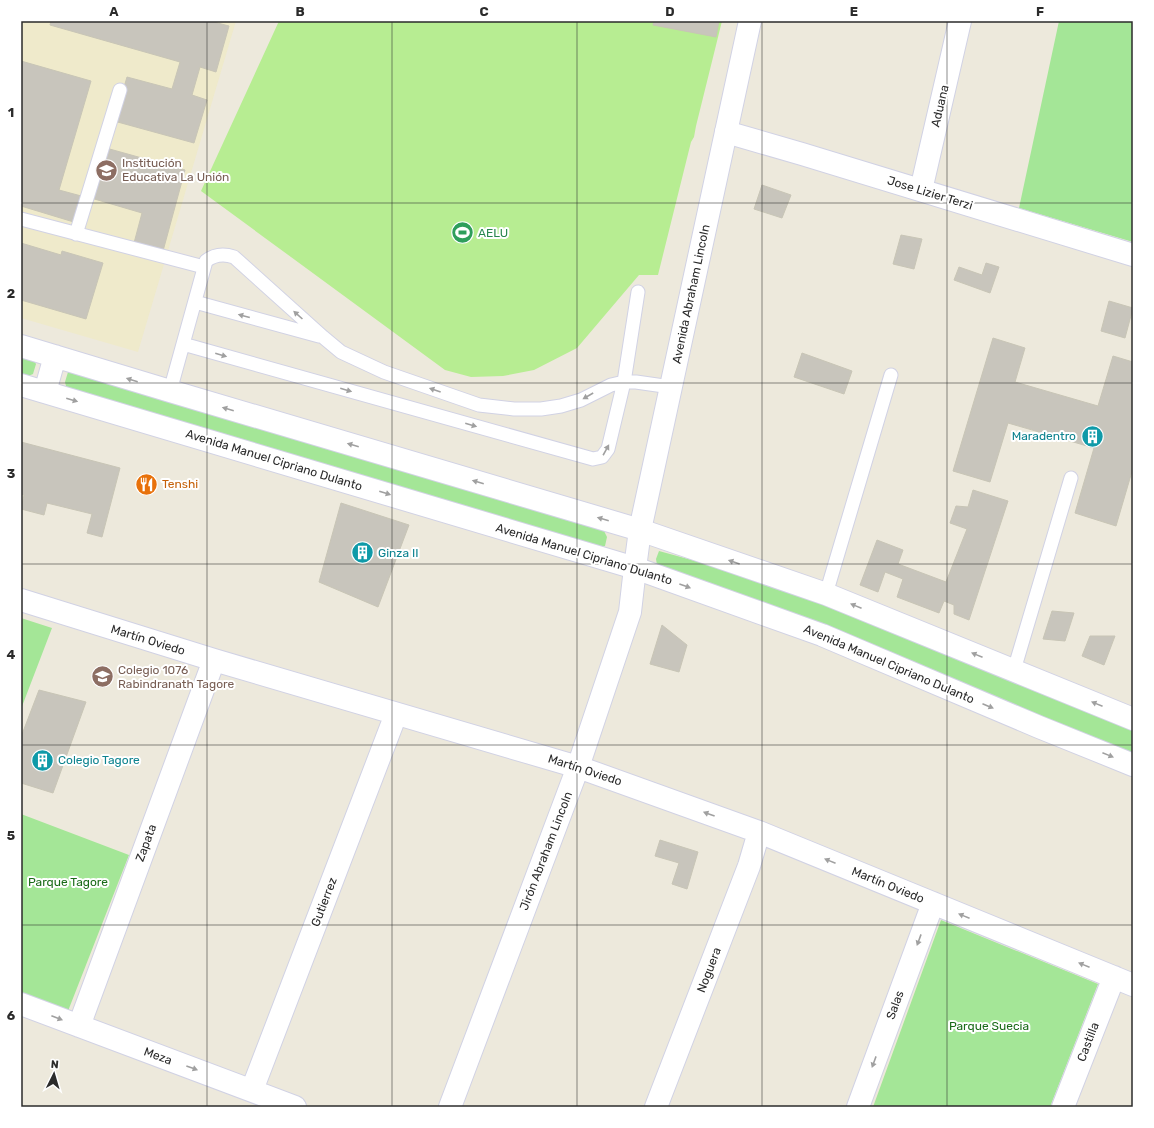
<svg xmlns="http://www.w3.org/2000/svg" width="1154" height="1128" font-family="Rubik,sans-serif">
<style>
.education{fill:#efeacb}
.green{fill:#a4e697}
.pitch{fill:#b7ed92}
.building{fill:#c8c5bc;stroke:#c8c5b6}
.lines{fill:none;stroke-linecap:round;stroke-linejoin:round}
.service-casing{stroke:#d1d2e4;stroke-width:15}
.minor-casing{stroke:#d1d2e4;stroke-width:24}
.tertiary-casing{stroke:#d1d2e4;stroke-width:24}
.secondary-casing{stroke:#d1d2e4;stroke-width:24}
.service{stroke:#fff;stroke-width:13}
.minor{stroke:#fff;stroke-width:22}
.tertiary{stroke:#fff;stroke-width:22}
.secondary{stroke:#fff;stroke-width:22}
.oneway{fill:#a0a0a0}
.grid{fill:none;stroke:#2b2b2b;stroke-width:1;stroke-opacity:0.55}
.labels{text-anchor:middle;dominant-baseline:central;stroke-width:4;stroke-linejoin:round;paint-order:stroke}
.street-label{font-size:12px;fill:#2b2b2b;stroke:#fff}
.education-label{font-size:12px;fill:#785e54;stroke:#fff;text-anchor:start}
.leisure-label{font-size:12px;fill:#27864d;stroke:#fff;text-anchor:start}
.culture-label{font-size:12px;fill:#0d838f;stroke:#fff;text-anchor:start}
.food-label{font-size:12px;fill:#c56008;stroke:#fff;text-anchor:start}
.park-label{font-size:12px;fill:#1a6b18;stroke:#fff}
.neatline{fill:none;stroke:#2b2b2b;stroke-width:1.5}
.grid-label{font-size:13px;text-anchor:middle;font-weight:bold;fill:#2b2b2b}
</style>
<rect width="100%" height="100%" fill="#ede9dc"/>
<path class="education" d="M21,21H236L138,352L21,318Z"/>
<path class="green" d="M1059,21H1133V242L1019,208Z
M21,355L33,359L36,364L33,374L26,377L21,376Z
M76,371L603,529L607,537L605,546L596,547L67,390L65,382L68,372Z
M659,551L699,562L840,610L1133,729V754L657,565L656,559Z
M21,618L52,628L21,709Z
M21,814L129,855L68,1011L21,993Z
M941,920L1098,984L1050,1107H873Z"/>
<path class="pitch" d="M279,21H722L696,126L694,137L691,142L658,275H639L577,348L534,370L503,376L471,377L445,370L201,191Z"/>
<path class="building" d="M51,21H210L229,26L216,72L200,67L192,95L207,100L194,143L114,121L127,77L172,89L180,62L50,25Z
M654,21H719L716,37L653,25Z
M21,61L91,81L59,190L85,197L77,223L21,206Z
M106,148L185,170L163,251L134,243L142,213L91,198Z
M762,185L791,195L782,218L754,209Z
M901,235L922,239L914,269L893,264Z
M21,243L61,255L62,251L103,263L86,319L21,300Z
M986,263L999,267L990,293L954,280L959,267L982,275Z
M1109,301L1133,308L1125,338L1101,331Z
M993,338L1025,348L1015,382L1098,406L1113,356L1133,362V468L1116,526L1075,513L1094,448L1008,423L990,482L953,471Z
M802,353L852,371L844,394L794,377Z
M21,442L120,468L102,537L87,533L92,514L47,503L44,515L21,509L24,495L21,494Z
M973,490L1008,501L969,620L954,614V605L944,601L939,613L897,597L903,579L885,572L878,592L860,585L877,540L903,550L898,564L946,582L967,529L950,523L956,506L968,507Z
M341,503L409,525L378,607L319,582Z
M1052,611L1074,613L1065,641L1043,639Z
M662,625L687,645L679,672L650,664Z
M1090,636H1115L1104,665L1082,656Z
M39,690L86,702L53,793L21,783V737Z
M660,840L698,852L687,889L672,884L679,863L655,856Z"/>
<g class="lines">
<defs>
<path id="service" d="M21,219L204,267
M76,234L120,90
M195,302L319,336
M183,344L593,459L602,457L608,449L624,382L638,292
M170,391L206,261C215,254 225,254 234,257L323,337L341,352L384,372L479,405L514,409H541L561,406L581,400L611,385L624,382H636L671,387
M826,594L891,375
M1014,670L1071,478"/>
<path id="minor" d="M726,132L802,154L1133,255
M921,190L960,21
M21,600L214,660L578,767L759,832L1133,985
M21,1004L295,1107
M79,1026L214,660
M252,1090L396,714
M450,1107L578,767L630,612L635,568
M656,1107L749,866L759,832
M858,1107L933,903
M1063,1107L1114,977"/>
<path id="tertiary" d="M635,568L640,530L750,21"/>
<path id="secondary" d="M21,346L170,391L640,530L826,594L1133,719
M21,385L635,568L822,635L1039,727L1133,765
M45,392L55,356"/>
</defs>
<use href="#service" class="service-casing"/>
<use href="#minor" class="minor-casing"/>
<use href="#tertiary" class="tertiary-casing"/>
<use href="#secondary" class="secondary-casing"/>
<use href="#service" class="service"/>
<use href="#minor" class="minor"/>
<use href="#tertiary" class="tertiary"/>
<use href="#secondary" class="secondary"/>
</g>
<defs><path id="oneway-solid" d="M-6-.8H1V-3.2L6.5 0L1 3.2V.8H-6Z"/></defs>
<g class="oneway">
<use href="#oneway-solid" transform="translate(298 315) rotate(-138)"/>
<use href="#oneway-solid" transform="translate(244 316) rotate(-165)"/>
<use href="#oneway-solid" transform="translate(221 355) rotate(16)"/>
<use href="#oneway-solid" transform="translate(132 380) rotate(-163)"/>
<use href="#oneway-solid" transform="translate(346 390) rotate(16)"/>
<use href="#oneway-solid" transform="translate(435 390) rotate(-161)"/>
<use href="#oneway-solid" transform="translate(588 396) rotate(150)"/>
<use href="#oneway-solid" transform="translate(72 400) rotate(16)"/>
<use href="#oneway-solid" transform="translate(228 409) rotate(-164)"/>
<use href="#oneway-solid" transform="translate(471 425) rotate(16)"/>
<use href="#oneway-solid" transform="translate(353 445) rotate(-164)"/>
<use href="#oneway-solid" transform="translate(606 450) rotate(-61)"/>
<use href="#oneway-solid" transform="translate(478 482) rotate(-164)"/>
<use href="#oneway-solid" transform="translate(385 493) rotate(17)"/>
<use href="#oneway-solid" transform="translate(603 519) rotate(-164)"/>
<use href="#oneway-solid" transform="translate(734 562) rotate(-161)"/>
<use href="#oneway-solid" transform="translate(685 586) rotate(20)"/>
<use href="#oneway-solid" transform="translate(856 606) rotate(-158)"/>
<use href="#oneway-solid" transform="translate(977 655) rotate(-158)"/>
<use href="#oneway-solid" transform="translate(1097 704) rotate(-158)"/>
<use href="#oneway-solid" transform="translate(988 706) rotate(23)"/>
<use href="#oneway-solid" transform="translate(1108 755) rotate(22)"/>
<use href="#oneway-solid" transform="translate(709 814) rotate(-160)"/>
<use href="#oneway-solid" transform="translate(830 861) rotate(-158)"/>
<use href="#oneway-solid" transform="translate(964 916) rotate(-158)"/>
<use href="#oneway-solid" transform="translate(919 940) rotate(110)"/>
<use href="#oneway-solid" transform="translate(1084 965) rotate(-158)"/>
<use href="#oneway-solid" transform="translate(57 1018) rotate(21)"/>
<use href="#oneway-solid" transform="translate(874 1062) rotate(110)"/>
<use href="#oneway-solid" transform="translate(192 1068) rotate(20)"/>
</g>
<path class="grid" d="M207,21V1107M392,21V1107M577,21V1107M762,21V1107M947,21V1107M21,203H1133M21,383H1133M21,564H1133M21,745H1133M21,925H1133"/>
<defs>
<symbol id="school-disc" viewBox="-11 -11 22 22"><circle r="9.5" fill="#8d6e63" stroke="#fff"/><path d="M0-5L7-2L0 1L-7-2ZM-4 1L0 2.5L4 1V4Q0 6-4 4Z" fill="#fff"/></symbol>
<symbol id="stadium-disc" viewBox="-11 -11 22 22"><circle r="9.5" fill="#2e9e5b" stroke="#fff"/><path d="M0-5a6.5 5 0 1 0 0 10a6.5 5 0 1 0 0-10ZM-3.5-1.8h7v3.6h-7Z" fill="#fff"/></symbol>
<symbol id="building-disc" viewBox="-11 -11 22 22"><circle r="9.5" fill="#0f9aa8" stroke="#fff"/><path d="M-4-6H4V6H1V3H-1V6H-4ZM-2.5-4.3h1.7v1.8h-1.7ZM.8-4.3h1.7v1.8H.8ZM-2.5-1h1.7V.8h-1.7ZM.8-1h1.7V.8H.8Z" fill="#fff"/></symbol>
<symbol id="restaurant-disc" viewBox="-11 -11 22 22"><circle r="9.5" fill="#e8710a" stroke="#fff"/><path d="M-5-6h1v4h1v-4h1v4h1v-4h1v5L-1.5 .5V6h-2V.5L-5-1ZM5-6V6H3V1.5H1.5Q1.5-4 5-6Z" fill="#fff"/></symbol>
</defs>
<g fill-rule="evenodd">
<use href="#school-disc" x="94" y="158" width="25" height="25"/>
<use href="#stadium-disc" x="450" y="220" width="25" height="25"/>
<use href="#building-disc" x="1080" y="424" width="25" height="25"/>
<use href="#restaurant-disc" x="134" y="472" width="25" height="25"/>
<use href="#building-disc" x="350" y="540" width="25" height="25"/>
<use href="#school-disc" x="90" y="664" width="25" height="25"/>
<use href="#building-disc" x="30" y="748" width="25" height="25"/>
</g>
<g class="labels">
<g class="street-label">
<text transform="translate(940 106) rotate(-77)">Aduana</text>
<text transform="translate(930 193) rotate(17)">Jose Lizier Terzi</text>
<text transform="translate(691 294) rotate(-78)">Avenida Abraham Lincoln</text>
<text transform="translate(274 460) rotate(17)">Avenida Manuel Cipriano Dulanto</text>
<text transform="translate(584 554) rotate(17)">Avenida Manuel Cipriano Dulanto</text>
<text transform="translate(148 640) rotate(17)">Martín Oviedo</text>
<text transform="translate(889 664) rotate(23)">Avenida Manuel Cipriano Dulanto</text>
<text transform="translate(585 770) rotate(18)">Martín Oviedo</text>
<text transform="translate(146 843) rotate(-70)">Zapata</text>
<text transform="translate(546 851) rotate(-69)">Jirón Abraham Lincoln</text>
<text transform="translate(888 885) rotate(22)">Martín Oviedo</text>
<text transform="translate(324 902) rotate(-69)">Gutierrez</text>
<text transform="translate(709 970) rotate(-69)">Noguera</text>
<text transform="translate(895 1005) rotate(-70)">Salas</text>
<text transform="translate(1088 1042) rotate(-69)">Castilla</text>
<text transform="translate(158 1056) rotate(20)">Meza</text>
</g>
<g class="education-label">
<text x="122" y="163">Institución<tspan x="122" dy="14">Educativa La Unión</tspan></text>
<text x="118" y="670">Colegio 1076<tspan x="118" dy="14">Rabindranath Tagore</tspan></text>
</g>
<g class="leisure-label">
<text x="478" y="233">AELU</text>
</g>
<g class="culture-label">
<text x="1076" y="436" text-anchor="end">Maradentro</text>
<text x="378" y="553">Ginza II</text>
<text x="58" y="760">Colegio Tagore</text>
</g>
<g class="food-label">
<text x="162" y="484">Tenshi</text>
</g>
<g class="park-label">
<text x="68" y="882">Parque Tagore</text>
<text x="989" y="1026">Parque Suecia</text>
</g>
</g>
<rect width="1154" height="1128" fill="none" stroke="#ffffff" stroke-width="44"/>
<g transform="translate(54 1074) rotate(5)" stroke="#ffffff" stroke-width="3" paint-order="stroke">
<path d="M0-3L7 15L0 10L-7 15Z" fill="#2b2b2b"/>
<text y="-6" font-size="11" font-weight="bold" text-anchor="middle" fill="#2b2b2b">N</text>
</g>
<rect x="22" y="22" width="1110" height="1084" class="neatline"/>
<g class="grid-label">
<text x="114" y="16">A</text>
<text x="300" y="16">B</text>
<text x="484" y="16">C</text>
<text x="670" y="16">D</text>
<text x="854" y="16">E</text>
<text x="1040" y="16">F</text>
<text x="11" y="117">1</text>
<text x="11" y="298">2</text>
<text x="11" y="478">3</text>
<text x="11" y="659">4</text>
<text x="11" y="840">5</text>
<text x="11" y="1020">6</text>
</g>
</svg>
